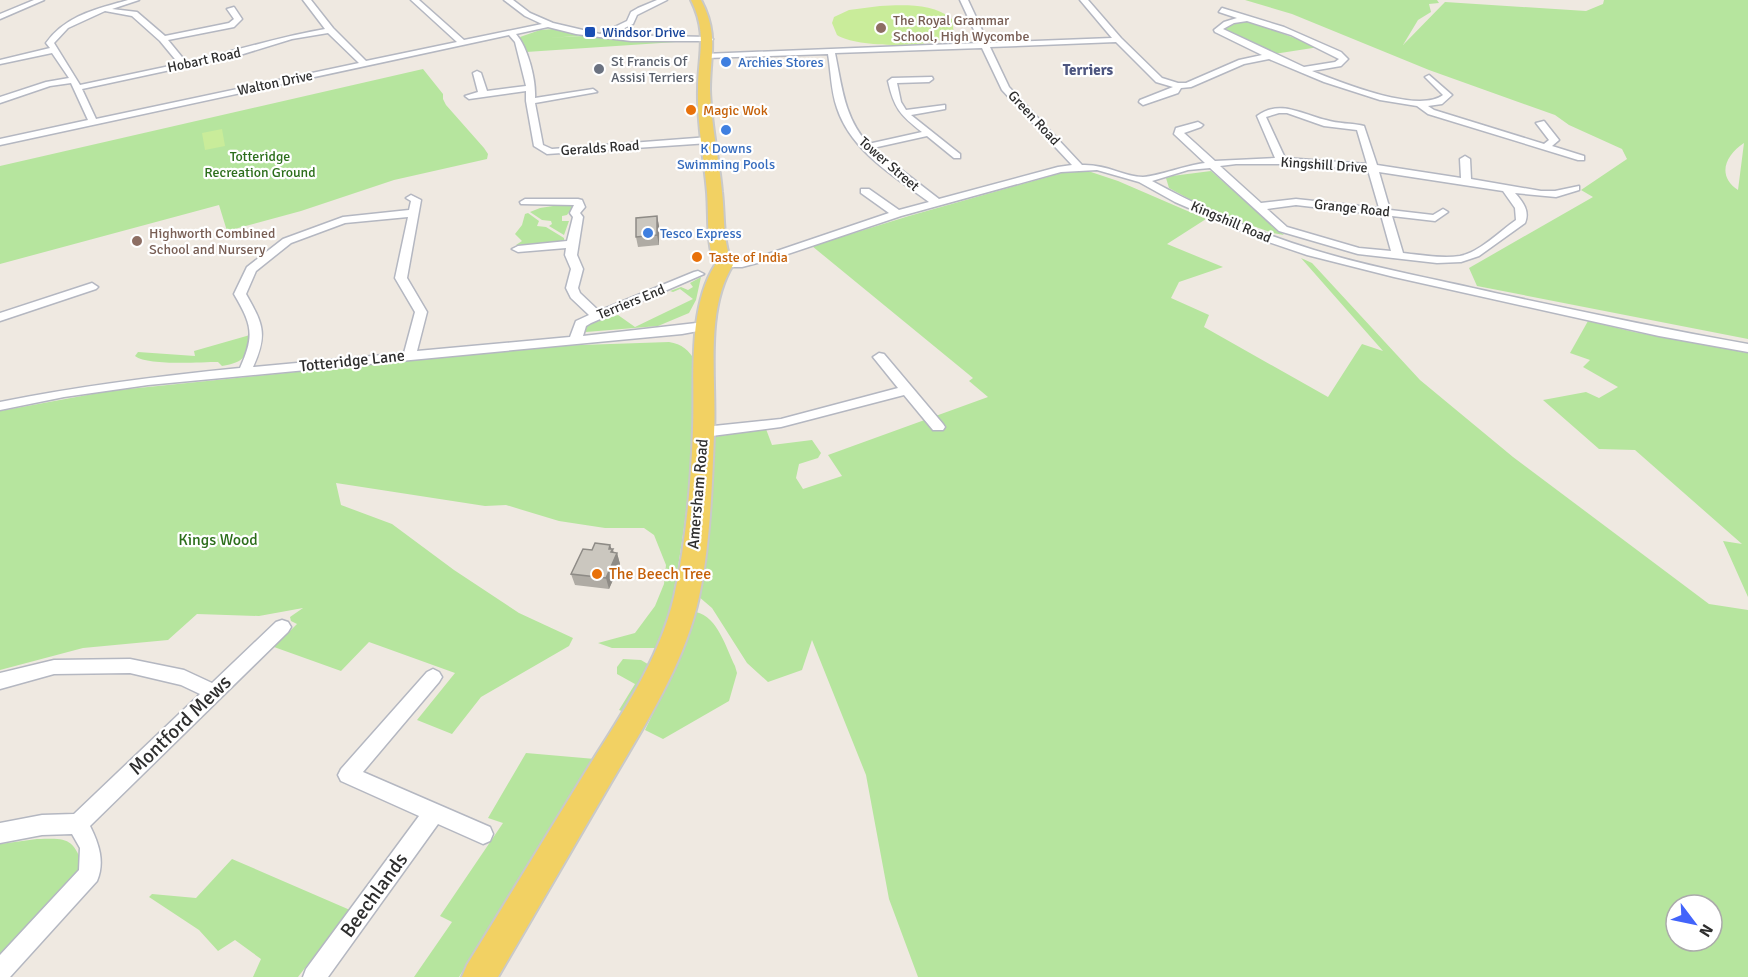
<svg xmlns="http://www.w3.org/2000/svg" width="1748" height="977" font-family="Signika,sans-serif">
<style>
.green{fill:#b6e59e;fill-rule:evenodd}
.pitch{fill:#c9ec9a}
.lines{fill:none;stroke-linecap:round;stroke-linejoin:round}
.street-casing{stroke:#b4b7c1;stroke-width:3}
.primary-casing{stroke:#c9c9c9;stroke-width:4}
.street{fill:#fff;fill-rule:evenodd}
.primary{fill:#f2d163;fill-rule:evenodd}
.wall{fill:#afaba4}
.shaded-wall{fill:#8e8b86}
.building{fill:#cbc7bf;stroke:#8e8b86;stroke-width:1.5}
.education-dot{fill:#8d6e63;stroke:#fff;stroke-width:2}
.transit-dot{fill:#1a4fb4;stroke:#fff;stroke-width:2}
.shop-dot{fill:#3f7fe0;stroke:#fff;stroke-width:2}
.worship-dot{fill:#6b7280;stroke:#fff;stroke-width:2}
.food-dot{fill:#e8710a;stroke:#fff;stroke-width:2}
.labels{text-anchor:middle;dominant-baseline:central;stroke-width:4.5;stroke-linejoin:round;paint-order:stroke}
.far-education-label{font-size:14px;fill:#785e54;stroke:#fff;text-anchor:start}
.far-transit-label{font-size:14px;fill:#164399;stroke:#fff;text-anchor:start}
.far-street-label{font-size:14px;fill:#2e2e2e;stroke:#fff}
.far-worship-label{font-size:14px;fill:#5b616d;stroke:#fff;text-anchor:start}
.far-shop-label{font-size:14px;fill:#366cbe;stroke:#fff;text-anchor:start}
.far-food-label{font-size:14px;fill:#c56008;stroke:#fff;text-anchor:start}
.far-park-label{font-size:14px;fill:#2c6e1b;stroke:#fff}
.far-neighbourhood-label{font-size:15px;font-weight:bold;fill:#4d5680;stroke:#fff}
.street-label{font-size:16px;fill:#2e2e2e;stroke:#fff}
.park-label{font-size:16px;fill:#2c6e1b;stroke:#fff}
.food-label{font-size:16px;fill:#c56008;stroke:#fff;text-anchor:start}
.near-street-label{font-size:20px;fill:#2e2e2e;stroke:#fff}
</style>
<rect width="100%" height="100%" fill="#efe9e1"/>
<path class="green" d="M1245,0H1437L1439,3L1429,4L1431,12L1418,20L1403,45L1445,2L1586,11L1603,4L1604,0H1748V339L1477,286L1469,268L1593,197L1581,190L1627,159L1622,149L1569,125L1555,115L1429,70L1292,14ZM1744,143L1738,190C1716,175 1726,155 1744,143Z
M1239,22H1251L1319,47L1274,54L1222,30Z
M554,29L580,36L546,38L583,36L628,41L676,42L526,52L520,37L540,30Z
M423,69L443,94V99L446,105L484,148L488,154L487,159L394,180L301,211L227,231L219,205L0,264V166Z
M1211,171L1284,235L1273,233L1211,211L1169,188L1166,178L1172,176Z
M1065,172H1091L1118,181L1206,219L1167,244L1223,267L1179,282L1171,298L1209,315L1204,327L1328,397L1362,344L1383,351L1301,258L1312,263L1420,380L1513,457L1709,604L1748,610V977H918L889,899L866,775L812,640L802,670L768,682L747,663L712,608L698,596L708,543L714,437L766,429L772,445L812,440L821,453L818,458L799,464L796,478L803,489L842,476L828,455L988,397L969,381L973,378L812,246L909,216ZM1676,905H1712V941H1676Z
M566,204L573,206L567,215L562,216V221H569L564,235L549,226L552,224L551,221L542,220L530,212L540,208Z
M528,213L539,221L537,226L546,227L564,238V242L516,245L522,241L515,234L522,225L525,214Z
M701,277L696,300L689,313L658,326L586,332L584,328L587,325L618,315L635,327L693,299L680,289L673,292L670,291L681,287L688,290L693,287L690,283Z
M1588,321L1634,332L1748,353V597L1723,541L1742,544L1635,450L1599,449L1543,400L1586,392L1599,398L1618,387L1583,367L1590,360L1570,353Z
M250,335C247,357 245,362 222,366L218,362C199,362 148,366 135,356L138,352L195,356L194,351Z
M669,342C682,344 689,350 695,361C695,434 689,506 676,578C672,600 670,629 656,648H612L598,643L635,633L655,606L664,584L666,565L654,535L644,528H605L559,521L506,505L485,506L336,483L341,505L392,524L454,570L519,613L573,638L569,646L481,697L452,734L417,720L455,673L369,642L341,671L274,647L297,624L291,621L290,617L303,608L259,616L197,614L168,640L83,648L0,670V411L109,391L552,346Z
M696,612C718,617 726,648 735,666L737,673L729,701L663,739L645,730L676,666Z
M623,659L641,660L651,666L624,712L619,710L635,684L617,674V667Z
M526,753L595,759L459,977H414L452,922L440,916L503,823L488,818Z
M37,839C67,838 73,837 84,868L0,963V844Z
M232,859L350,910L298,977H253L261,959L235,940L218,951L199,930L149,897L152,894L196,898Z"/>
<path class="pitch" d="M880,6C903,5 933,3 952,19L954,34C937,49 856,48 837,35L832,23L834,17L849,10Z
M222,129L225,146L205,150L202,133Z"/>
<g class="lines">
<defs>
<path id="street" d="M34,0H44L0,19V14Z
M128,0H139L112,9L137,12L165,36L229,23L234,19L227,9L234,7L242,19L234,27L168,40L186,62C233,52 278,37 325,29L303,0H311L333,28L366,61L457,42L411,0H419L464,40L542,24L525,16L504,0H513L530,13L553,23L600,34L627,21L631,12L638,8L657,0H667L637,15L633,24L610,35L709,37L713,39L712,41H631L576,34L548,27L516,34C528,48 536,79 535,98L593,89L597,92L535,103L543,145L552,149L709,137L714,140L709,143L547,154L534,146L526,101V91L469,99L465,96L478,92L473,73L477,71L481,73L487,91L526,86L515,42L509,35L0,145V139L88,120L71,83L50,86L0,103V97L46,82L69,78L52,53L0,64V60L50,48L46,43C66,15 97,9 128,0ZM105,11L132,16L160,41L179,64L80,85L54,43L68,28ZM328,33L359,63L96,119L82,89L240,55L292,39Z
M960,0H968L988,43L1112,38L1080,0H1088L1121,38L1162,78L1178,83H1186L1239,60L1262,55L1215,32L1214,30L1224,22L1237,18L1219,12L1222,8L1284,27L1341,52L1348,59L1341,66L1312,71C1340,82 1418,114 1443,95L1425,77L1429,75L1452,95L1442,104L1428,106L1434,110L1544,144L1549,140L1536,123L1544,121L1559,140L1552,146L1584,156V160H1578L1428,114L1417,106L1380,100L1324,82L1269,59L1244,64L1191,87L1181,88L1178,93L1143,105L1139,102L1140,100L1173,87L1156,82L1116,42L990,47L1009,87L1082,165C1106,164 1125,177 1143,177C1159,176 1186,165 1205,163L1174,134L1176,128L1198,122L1203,125L1201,127L1184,133L1215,161L1275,158L1257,116C1280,99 1301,114 1326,120C1338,124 1352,123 1364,126L1377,165L1461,178L1460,159L1465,156L1470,159L1471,179L1541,191H1555L1579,186V190L1556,197L1515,193C1523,202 1530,211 1525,223L1479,256L1461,262L1437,263L1358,254L1279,231L1210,168L1188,170L1152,181C1203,209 1258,233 1314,250C1373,268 1435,279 1495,293C1579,311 1663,329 1748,344V352L1659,336L1394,277L1307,255L1263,240L1175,202L1139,182L1097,170L1061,172L901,216L776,258L742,267H720V263L742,261L768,254L889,213L861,193V189H869L899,210L929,202C895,177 851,151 837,108C831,91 831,72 828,54L707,58H704V54L980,43ZM1247,21L1291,35L1339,59L1335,62L1304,67L1223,29L1234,23ZM982,48L1002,90L1072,165L1058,167L939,199L873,148L927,136L954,158H960V154L911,115L945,109V105L906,110L901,102L897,83L929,82L933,79L932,77L892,78L888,81C894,108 900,115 922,132L868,144C844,117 842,87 835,53ZM1279,113H1287L1324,126L1357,130L1367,164L1285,158L1266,117ZM1236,164H1287L1368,170L1379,208L1296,199L1261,203L1220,166ZM1379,172L1503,191L1515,208L1516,220C1500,231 1480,252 1460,256C1442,259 1421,255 1403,253L1392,216L1435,221L1448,212L1443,209L1433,215L1390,210ZM1296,205L1381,215L1391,251L1359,248L1287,227L1267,209Z
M411,195L421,200L407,278L427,312L417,351L570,337L576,321L589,315L571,298L566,288L571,269L565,255L566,248L518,252L512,249L518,246L567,241L573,217L570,213L574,205L521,204L520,202L525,199H578L582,200L585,207L580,213L583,217L577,255L583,269L578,288L580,293L599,311L694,272L698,271L704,274L591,323L586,326L583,336L705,322L711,326L709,329L682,334L148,385L64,397L0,410V402C80,386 159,376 240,368C255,335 252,325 234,294L247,267L283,239L343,217L409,210L411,201L406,198ZM408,217L395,278L415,312L404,353L253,367C268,334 263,324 246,294L256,271L291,243L345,223Z
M92,283L98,287L96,289L0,321V313Z
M879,353L884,354L943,424L945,427L943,430H933L904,395L781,427L704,437L697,432L704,427L781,419L898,388L873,357Z
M282,620L288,622L291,627L288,632L90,826C99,844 105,862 97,881L10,977H0V955L79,870L80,848L72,834L42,835L0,843V823L42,815L74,814L200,694L181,685L130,673L54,674L0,689V673L54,660L130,659L184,670L212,683L276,622Z
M433,669L439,672L442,677L439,682L363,772L490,827L493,834L490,841L483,844L438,824L328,977H303L306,969L419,816L341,781L338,775L341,769L427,672Z"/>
<path id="primary" d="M691,0H701C719,34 710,55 710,90C711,125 719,158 722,192C725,217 722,242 733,265C704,311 717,382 714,434C712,488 710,544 699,597C685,663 646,723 612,781C574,846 536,912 498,977H462L467,965C507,900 546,836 586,771C620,716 659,661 674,597C686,543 691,485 693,430C695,379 687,309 715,265C706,242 709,217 707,192C704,158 697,124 698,90C698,55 708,34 691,0Z"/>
</defs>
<use href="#street" class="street-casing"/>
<use href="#primary" class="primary-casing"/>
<use href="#street" class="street"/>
<use href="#primary" class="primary"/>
</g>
<path class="wall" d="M657,216L659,226V245L638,247L636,237Z
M613,549L614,553H617L620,564L609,589L575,585L571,574L592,550Z"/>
<path class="shaded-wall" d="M657,216L659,226V245L657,235Z
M610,545L615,557L617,553L620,564L609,589L606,578L609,549Z"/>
<path class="building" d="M657,216V235L636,237V218Z
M595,543L610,545L609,549H613L611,552L617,553L606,578L571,574L583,549L592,550Z"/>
<g class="education-dot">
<circle cx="881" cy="28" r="6"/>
<circle cx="137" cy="241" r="6"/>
</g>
<rect class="transit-dot" x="584" y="26" width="12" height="12" rx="3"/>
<g class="shop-dot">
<circle cx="726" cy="62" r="6"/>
<circle cx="726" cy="130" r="6"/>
<circle cx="648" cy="233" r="6"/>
</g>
<circle class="worship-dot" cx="599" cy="69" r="6"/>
<g class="food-dot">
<circle cx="691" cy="110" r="6"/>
<circle cx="697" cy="257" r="6"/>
<circle cx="597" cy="574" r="6"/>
</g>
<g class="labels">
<g class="far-education-label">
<text x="893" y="20">The Royal Grammar<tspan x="893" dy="16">School, High Wycombe</tspan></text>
<text x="149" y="233">Highworth Combined<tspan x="149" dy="16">School and Nursery</tspan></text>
</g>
<g class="far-transit-label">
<text x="602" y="32">Windsor Drive</text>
</g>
<g class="far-street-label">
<text transform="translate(204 60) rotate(-12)">Hobart Road</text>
<text transform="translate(275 83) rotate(-12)">Walton Drive</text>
<text transform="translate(1034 118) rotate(47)">Green Road</text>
<text transform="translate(600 148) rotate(-4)">Geralds Road</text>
<text transform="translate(889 164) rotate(41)">Tower Street</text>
<text transform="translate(1324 165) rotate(4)">Kingshill Drive</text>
<text transform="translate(1352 208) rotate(6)">Grange Road</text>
<text transform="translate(1231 222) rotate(23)">Kingshill Road</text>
<text transform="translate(631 302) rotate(-22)">Terriers End</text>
</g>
<g class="far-worship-label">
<text x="611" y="61">St Francis Of<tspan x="611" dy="16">Assisi Terriers</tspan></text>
</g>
<g class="far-shop-label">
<text x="738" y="62">Archies Stores</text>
<text x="726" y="148" text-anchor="middle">K Downs<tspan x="726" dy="16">Swimming Pools</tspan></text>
<text x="660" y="233">Tesco Express</text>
</g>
<g class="far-food-label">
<text x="703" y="110">Magic Wok</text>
<text x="709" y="257">Taste of India</text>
</g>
<g class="far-park-label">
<text x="260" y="156">Totteridge<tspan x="260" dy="16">Recreation Ground</tspan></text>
</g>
<g class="far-neighbourhood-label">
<text x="1088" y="70">Terriers</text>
</g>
<g class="street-label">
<text transform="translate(352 361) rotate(-6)">Totteridge Lane</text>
<text transform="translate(698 494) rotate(-85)">Amersham Road</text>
</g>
<g class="park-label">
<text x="218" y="540">Kings Wood</text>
</g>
<g class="food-label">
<text x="609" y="574">The Beech Tree</text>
</g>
<g class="near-street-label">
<text transform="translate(180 725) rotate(-44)">Montford Mews</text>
<text transform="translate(374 895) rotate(-54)">Beechlands</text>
</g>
</g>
<g transform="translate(1694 923) rotate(122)"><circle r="28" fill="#ffffff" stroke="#ababab" stroke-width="1.5"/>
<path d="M0-4.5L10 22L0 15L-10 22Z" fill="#4264fb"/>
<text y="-9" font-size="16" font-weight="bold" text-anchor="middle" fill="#2e2e2e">N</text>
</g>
</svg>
